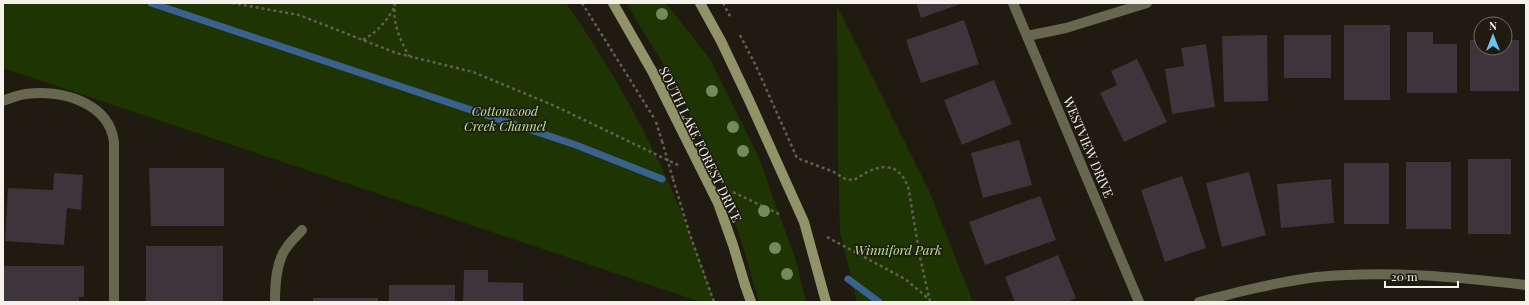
<svg xmlns="http://www.w3.org/2000/svg" width="1529" height="305" font-family="'Playfair Display',serif">
<style>
.green{fill:#1e3503}
.lines{fill:none;stroke-linecap:round;stroke-linejoin:round}
.stream{stroke:#39628e;stroke-width:7}
.building{fill:#3e343b}
.path{stroke:#625e55;stroke-width:2.5;stroke-dasharray:3 3;stroke-linecap:butt}
.service{stroke:#66674e;stroke-width:10}
.minor{stroke:#66674e;stroke-width:10}
.secondary{stroke:#919369;stroke-width:10}
.path-bridge{stroke:#625e55;stroke-width:2.5;stroke-dasharray:3 3;stroke-linecap:butt}
.secondary-bridge{stroke:#919369;stroke-width:10}
.tree{fill:#738a59}
.labels{text-anchor:middle;dominant-baseline:central;stroke-width:3.5;stroke-linejoin:round;paint-order:stroke}
.park-label{font-size:13px;font-style:italic;fill:#b8e494;stroke:#1f1b11}
.street-label{font-size:13px;fill:#f5f2ec;stroke:#1f1b11}
</style>
<rect width="100%" height="100%" fill="#1f1b11"/>
<path class="green" d="M3,3H566C630,94 681,196 714,302H701L3,68Z
M626,3H666L710,59L758,156L795,258L806,302H759L741,240L714,165L673,80Z
M837,6L930,193L973,302H857L840,232L838,154Z"/>
<g class="lines">
<path class="stream" d="M151,3L576,145L662,179
M848,279L879,302"/>
</g>
<path class="building" d="M916,3H963L921,18Z
M964,20L979,64L921,83L906,40Z
M1344,25H1390V100H1344Z
M1407,32H1433V44H1457V93H1407Z
M1267,35L1268,101L1224,102L1222,36Z
M1284,35H1331V78H1284Z
M1470,40H1481V48H1505V40H1519V91H1470Z
M1206,44L1215,107L1172,114L1165,69L1184,66L1181,48Z
M1137,59L1167,122L1124,142L1100,93L1117,85L1111,71Z
M994,80L1012,124L962,145L944,100Z
M1019,140L1032,185L983,198L971,153Z
M1468,159H1511V234H1468Z
M1406,162H1451V229H1406Z
M1344,163H1389V224H1344Z
M149,168H224V226H151Z
M1249,172L1266,235L1222,247L1206,183Z
M54,173L83,175L81,210L67,208L64,245L5,241L8,188L53,190Z
M1182,176L1206,248L1165,262L1141,190Z
M1331,179L1334,223L1281,228L1277,184Z
M1040,196L1056,240L985,265L969,222Z
M146,246H223V302H146Z
M1058,255L1076,298L1067,302H1015L1005,277Z
M4,266H84V297H79V302H4Z
M464,270H488V282L523,283V302H463Z
M389,285H455V302H389Z
M313,298H378V302H313Z"/>
<g class="lines">
<path class="path" d="M232,3L299,15L396,53L473,72L555,106L678,165
M395,3C392,22 400,40 409,56
M582,3L654,118
M723,3L731,18
M740,35L756,66L797,158L834,172L845,179L854,180L869,171L881,167L893,168L902,175L908,186L920,257L930,302
M363,40C378,31 385,23 394,8
M656,122L662,141
M673,179L690,235L714,302
M733,192L781,215
M827,237L905,279L929,299"/>
<path class="service" d="M3,101C10,98 18,95 26,94C60,89 109,102 114,142V302"/>
<path class="minor" d="M1013,3L1139,302
M1027,36L1066,28L1147,3
M275,302C275,284 276,261 287,247C291,241 297,236 302,230
M1199,302C1238,292 1277,282 1317,277C1387,270 1457,277 1526,285"/>
<path class="secondary" d="M745,285L751,302"/>
<path class="path-bridge" d="M662,141L673,179"/>
<path class="secondary-bridge" d="M613,3L652,71L718,203L733,245L745,285
M700,3L721,41L749,100L804,222L826,302"/>
</g>
<g class="tree">
<circle cx="662" cy="14" r="6"/>
<circle cx="712" cy="91" r="6"/>
<circle cx="733" cy="127" r="6"/>
<circle cx="743" cy="151" r="6"/>
<circle cx="764" cy="211" r="6"/>
<circle cx="775" cy="248" r="6"/>
<circle cx="787" cy="274" r="6"/>
</g>
<g class="labels">
<g class="park-label">
<text x="505" y="110">Cottonwood<tspan x="505" dy="15">Creek Channel</tspan></text>
<text x="898" y="249">Winniford Park</text>
</g>
<g class="street-label">
<text transform="translate(701 144) rotate(64)">SOUTH LAKE FOREST DRIVE</text>
<text transform="translate(1089 147) rotate(67)">WESTVIEW DRIVE</text>
</g>
</g>
<rect width="1529" height="305" fill="none" stroke="#f5f2ec" stroke-width="8"/>
<g transform="translate(1493 36)"><circle r="19" fill="#1f1b11" stroke="#757169"/>
<path d="M0-3L7 15L0 10L-7 15Z" fill="#6cc3f2"/>
<text y="-6" font-size="11" font-weight="bold" text-anchor="middle" fill="#f5f2ec">N</text>
</g>
<path d="M1385 281v6h73v-6" fill="none" stroke="#f5f2ec" stroke-width="2"/>
<text x="1391" y="281" font-size="12" fill="#f5f2ec" stroke="#1f1b11" stroke-width="3" paint-order="stroke">20 m</text>
</svg>
